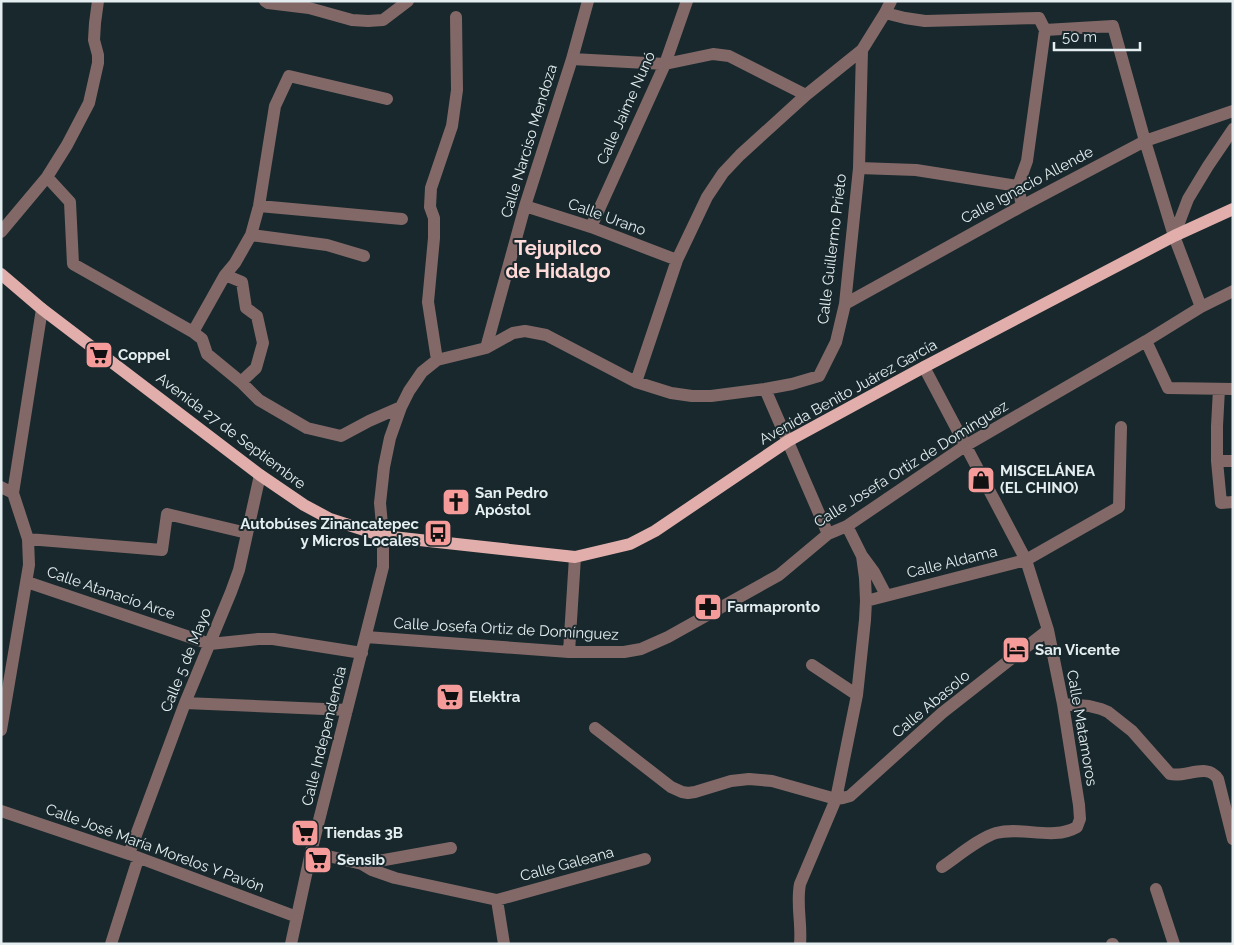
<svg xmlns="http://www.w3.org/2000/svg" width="1234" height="945" font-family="Raleway,sans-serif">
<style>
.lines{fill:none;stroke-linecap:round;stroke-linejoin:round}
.minor{stroke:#826968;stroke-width:12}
.major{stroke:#e1aeab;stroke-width:12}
.labels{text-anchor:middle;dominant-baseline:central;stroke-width:4;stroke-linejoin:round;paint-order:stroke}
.street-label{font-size:15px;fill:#e4eef1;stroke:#18282c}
.poi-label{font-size:15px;font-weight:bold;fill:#e4eef1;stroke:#18282c;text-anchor:start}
.district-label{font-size:20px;font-weight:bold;fill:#fedad8;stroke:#18282c}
</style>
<rect width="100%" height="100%" fill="#18282c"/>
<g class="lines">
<path class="minor" d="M265,1L268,3L309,8L352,20L368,21L383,20L408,1
M885,13L905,18L925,21L1039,18L1045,30L1027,161L1018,186L1022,206
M1045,30L1113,26L1145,141L1174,236L1201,307
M572,59L665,64L713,54L729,56L806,95
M859,168L916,170L1018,186
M47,177L70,202L73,264L193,332L202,339L207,354L241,382L259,400L307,428L341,436L369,421L401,407
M259,206L402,219
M525,206L591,227L677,260
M591,227L665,64L687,1
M1,232L47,177L67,145L89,103L98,63V55L94,40L95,23L98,1
M251,235L327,245L364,256
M1174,236L1188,199L1208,166L1233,129
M225,275L242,282L246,308L257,316L263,343L256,368L241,382
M845,304L1022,206L1145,141L1233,111
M193,332L225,275L235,263L251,235L259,206L275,106L289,76L387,99
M1146,341L1168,388L1233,389
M486,348L525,206L572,59L588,1
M437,360L428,302L434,238V218L430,207L431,188L452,126L457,90L456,17
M924,367L1026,560L1048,630L1063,704L1079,805L1080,819L1077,827C1053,841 1022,826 996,833C979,838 957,857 942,867
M636,382L677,260L707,197L723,173L740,155L806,95L862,50L885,13L891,1
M765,389L828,534
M1219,389L1217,426V461L1221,503L1233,502
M1217,461H1233
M1,487L13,493
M28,539L162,550L167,514L247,533
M863,557L874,572L886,595
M27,582L210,644L258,639H273L362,653
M866,601L1026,560L1119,507L1121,427
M366,637L569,652H624L641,649L668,637L779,575L828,534L847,526L965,446L1146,341L1201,307L1233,291
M569,652L575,557
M812,665L857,695
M185,703L347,710
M1063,704L1089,706L1101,709L1108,712L1132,731L1170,774C1186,778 1207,762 1218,779L1233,839
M595,728L671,787L682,792L688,793L695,792L731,781L749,779L772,781L836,799L843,798L850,796L942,713L1048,630
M1,730L29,565L28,539L13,493L42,309
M1,811L129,854L297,917
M311,852L362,864L372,870L395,878L497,900L645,859
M129,854L185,703L231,592L239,570L260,475
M362,864L451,848
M1156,889L1174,944
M497,900L504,944
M111,944L138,859
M291,944L311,852L383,567V536L380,503L384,467L390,438L401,407L409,391L422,372L437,360L486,348L513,333L525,331L546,335L636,382L671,393L692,396H711L765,389L792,384L819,376L836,342L845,304L859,168L862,50
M800,944C802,924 796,904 800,884L836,799L857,695L865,620L866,601L865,578L862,556L847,526
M1112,944H1113"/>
<path class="major" d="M1,274L42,309L260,475L304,505L330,519L383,536L575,557L630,544L655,531L788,441L924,367L1174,236L1233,209"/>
</g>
<defs>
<symbol id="supermarket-square" viewBox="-11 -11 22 22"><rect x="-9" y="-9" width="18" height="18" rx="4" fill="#f59b99" stroke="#18282c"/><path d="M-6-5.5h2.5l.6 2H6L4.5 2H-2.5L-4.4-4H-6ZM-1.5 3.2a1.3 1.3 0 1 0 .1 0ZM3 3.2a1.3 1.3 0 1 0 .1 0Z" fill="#111"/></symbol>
<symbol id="shop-square" viewBox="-11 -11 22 22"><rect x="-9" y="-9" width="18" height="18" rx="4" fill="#f59b99" stroke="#18282c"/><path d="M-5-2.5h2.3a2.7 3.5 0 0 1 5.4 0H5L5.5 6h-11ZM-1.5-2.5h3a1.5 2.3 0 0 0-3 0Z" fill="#111"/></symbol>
<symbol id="church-square" viewBox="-11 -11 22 22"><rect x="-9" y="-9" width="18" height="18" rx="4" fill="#f59b99" stroke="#18282c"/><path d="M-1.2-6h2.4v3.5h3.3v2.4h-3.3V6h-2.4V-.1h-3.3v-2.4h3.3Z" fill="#111"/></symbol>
<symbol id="bus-square" viewBox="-11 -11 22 22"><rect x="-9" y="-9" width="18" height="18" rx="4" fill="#f59b99" stroke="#18282c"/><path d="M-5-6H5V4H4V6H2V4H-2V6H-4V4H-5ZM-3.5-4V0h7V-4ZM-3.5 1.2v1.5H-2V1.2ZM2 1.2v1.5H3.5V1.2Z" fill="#111"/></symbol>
<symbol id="pharmacy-square" viewBox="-11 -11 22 22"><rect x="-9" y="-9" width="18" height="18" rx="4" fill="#f59b99" stroke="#18282c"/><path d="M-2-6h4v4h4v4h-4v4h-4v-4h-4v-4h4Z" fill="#111"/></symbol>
<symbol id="hotel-square" viewBox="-11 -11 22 22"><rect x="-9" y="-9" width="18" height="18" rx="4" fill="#f59b99" stroke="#18282c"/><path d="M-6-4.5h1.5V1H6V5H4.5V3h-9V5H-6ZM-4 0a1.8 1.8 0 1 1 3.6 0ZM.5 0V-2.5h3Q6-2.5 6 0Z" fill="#111"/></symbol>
</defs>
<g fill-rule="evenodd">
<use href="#supermarket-square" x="83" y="339" width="32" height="32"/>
<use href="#shop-square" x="965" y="464" width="32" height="32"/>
<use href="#church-square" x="440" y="486" width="32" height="32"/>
<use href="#bus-square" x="422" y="517" width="32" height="32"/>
<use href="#pharmacy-square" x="692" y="591" width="32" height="32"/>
<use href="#hotel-square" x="1000" y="634" width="32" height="32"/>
<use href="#supermarket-square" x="434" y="681" width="32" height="32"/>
<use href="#supermarket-square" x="289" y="817" width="32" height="32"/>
<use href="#supermarket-square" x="302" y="844" width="32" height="32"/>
</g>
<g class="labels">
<g class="street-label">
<text transform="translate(626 108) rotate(-66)">Calle Jaime Nunó</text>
<text transform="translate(529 141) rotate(-73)">Calle Narciso Mendoza</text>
<text transform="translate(1027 185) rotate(-28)">Calle Ignacio Allende</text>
<text transform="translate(607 217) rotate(20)">Calle Urano</text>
<text transform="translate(832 249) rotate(-83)">Calle Guillermo Prieto</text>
<text transform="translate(848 392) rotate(-29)">Avenida Benito Juárez García</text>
<text transform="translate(231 431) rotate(37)">Avenida 27 de Septiembre</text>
<text transform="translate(911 464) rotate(-32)">Calle Josefa Ortiz de Domínguez</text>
<text transform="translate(952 562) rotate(-14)">Calle Aldama</text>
<text transform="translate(111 593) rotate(19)">Calle Atanacio Arce</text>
<text transform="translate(506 629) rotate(3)">Calle Josefa Ortiz de Domínguez</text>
<text transform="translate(186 660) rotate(-68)">Calle 5 de Mayo</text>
<text transform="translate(931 704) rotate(-40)">Calle Abasolo</text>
<text transform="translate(1082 728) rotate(80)">Calle Matamoros</text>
<text transform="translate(324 736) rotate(-76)">Calle Independencia</text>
<text transform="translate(155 848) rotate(20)">Calle José María Morelos Y Pavón</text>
<text transform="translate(567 864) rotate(-15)">Calle Galeana</text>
</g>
<g class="poi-label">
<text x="118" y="355">Coppel</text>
<text x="1000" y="471">MISCELÁNEA<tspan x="1000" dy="17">(EL CHINO)</tspan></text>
<text x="475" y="493">San Pedro<tspan x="475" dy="17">Apóstol</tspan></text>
<text x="419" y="524" text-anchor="end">Autobúses Zinancatepec<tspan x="419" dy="17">y Micros Locales</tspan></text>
<text x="727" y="607">Farmapronto</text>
<text x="1035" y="650">San Vicente</text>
<text x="469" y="697">Elektra</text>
<text x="324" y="833">Tiendas 3B</text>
<text x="337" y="860">Sensib</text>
</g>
<g class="district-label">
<text x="558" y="248">Tejupilco<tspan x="558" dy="23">de Hidalgo</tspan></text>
</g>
</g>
<rect width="1234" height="945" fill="none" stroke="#e4eef1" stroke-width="5"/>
<path d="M1054 42v8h86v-8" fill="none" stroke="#e4eef1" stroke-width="2.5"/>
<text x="1062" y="42" font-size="15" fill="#e4eef1" stroke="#18282c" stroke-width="4" paint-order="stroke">50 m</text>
</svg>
